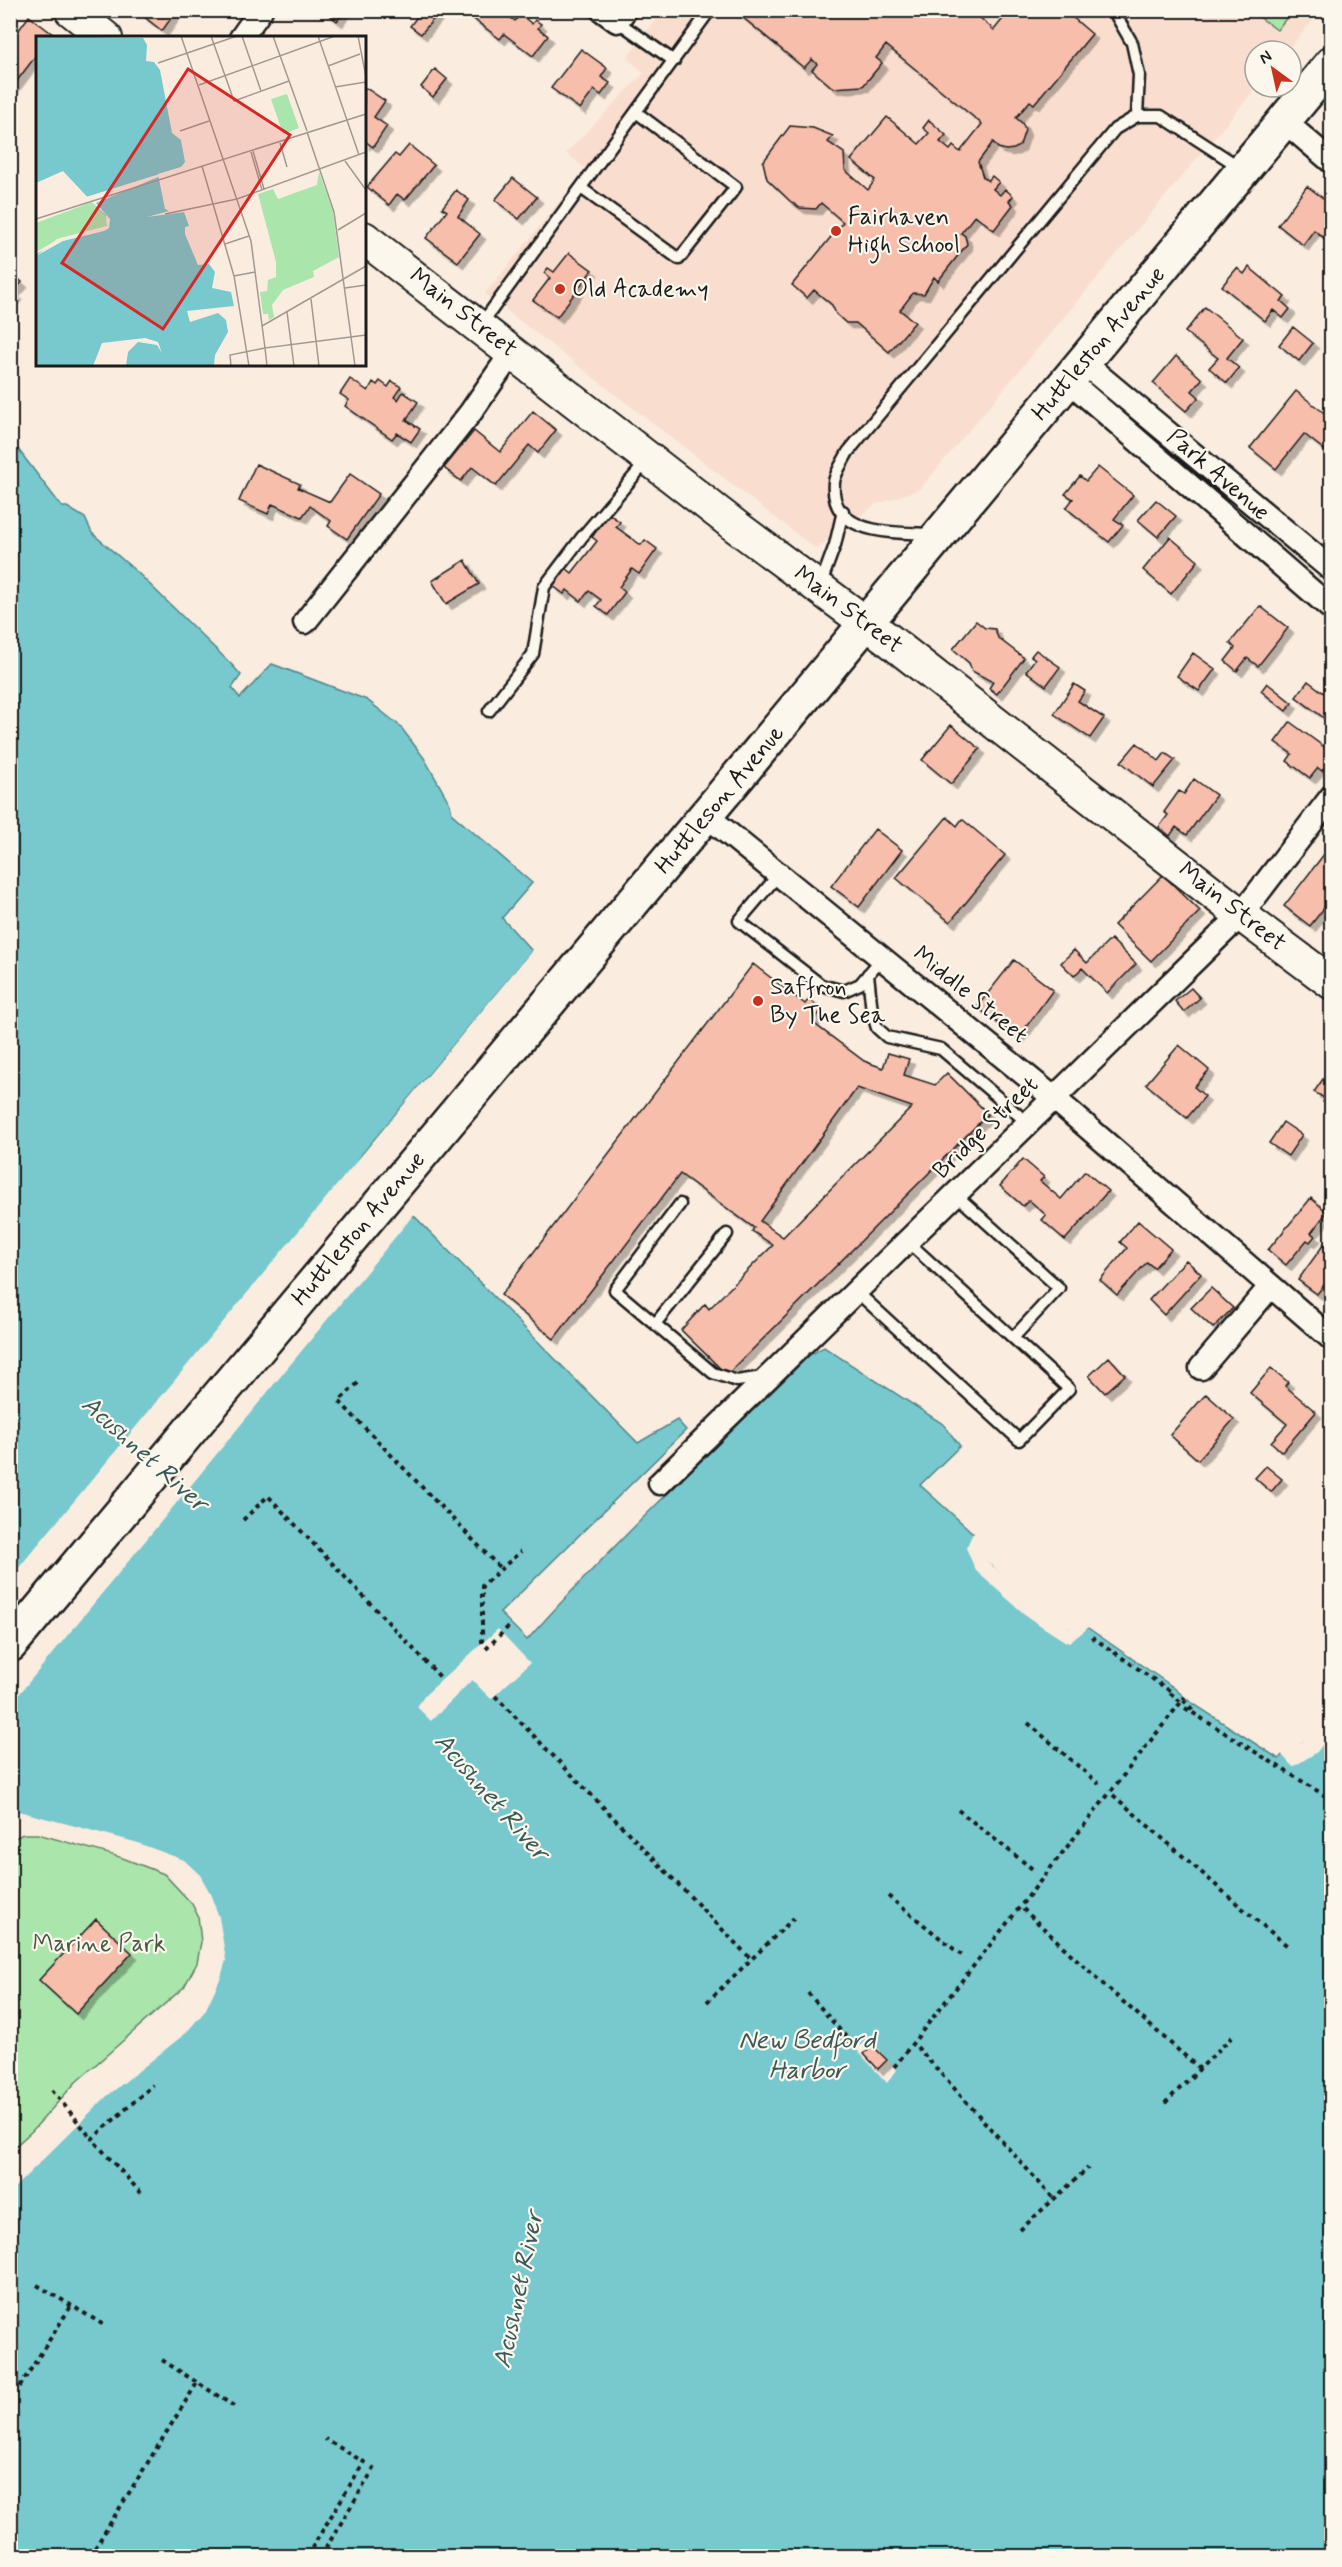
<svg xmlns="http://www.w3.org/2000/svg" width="1342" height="2567" font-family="Mynerve,sans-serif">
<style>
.built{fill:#f9decf}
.green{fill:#aae6ac;stroke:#638164;stroke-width:1.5}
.water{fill:#77c9ce;stroke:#538487;stroke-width:1.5}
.pier{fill:#faecdf}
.building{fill:#f6beab;stroke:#1c1c1c;stroke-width:1.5;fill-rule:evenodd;filter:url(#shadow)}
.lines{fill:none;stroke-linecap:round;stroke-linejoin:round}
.service-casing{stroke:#1c1c1c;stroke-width:15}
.minor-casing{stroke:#1c1c1c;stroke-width:27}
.secondary-casing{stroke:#1c1c1c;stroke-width:36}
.trunk-casing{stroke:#1c1c1c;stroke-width:38}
.path{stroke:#1c1c1c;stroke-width:4;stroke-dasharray:4.5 4.5;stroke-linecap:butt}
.service{stroke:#fbf7ec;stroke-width:10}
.minor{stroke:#fbf7ec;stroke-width:22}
.secondary{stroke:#fbf7ec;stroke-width:32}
.trunk{stroke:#fbf7ec;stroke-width:33}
.poi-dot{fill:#c8321e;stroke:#fbf7ec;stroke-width:2}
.labels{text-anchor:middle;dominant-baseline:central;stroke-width:4.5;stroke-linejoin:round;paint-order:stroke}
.poi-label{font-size:24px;fill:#1c1c1c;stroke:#fbf7ec;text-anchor:start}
.street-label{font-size:24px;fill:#1c1c1c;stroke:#fbf7ec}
.park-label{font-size:24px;fill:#475947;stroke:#fbf7ec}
.water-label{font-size:26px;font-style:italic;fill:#3c595a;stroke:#fbf7ec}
.inset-road{fill:none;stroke:#a19991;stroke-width:1.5}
.view{fill:#d62828;fill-opacity:0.15;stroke:#d62828;stroke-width:3}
.inset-edge{fill:none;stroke:#1c1c1c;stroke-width:3}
</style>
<defs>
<filter id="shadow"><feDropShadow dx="5.5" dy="5.5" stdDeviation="0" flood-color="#0004"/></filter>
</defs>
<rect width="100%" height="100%" fill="#faecdf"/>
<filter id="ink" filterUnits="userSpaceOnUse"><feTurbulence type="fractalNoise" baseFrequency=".0167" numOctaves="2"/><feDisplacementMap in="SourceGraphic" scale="12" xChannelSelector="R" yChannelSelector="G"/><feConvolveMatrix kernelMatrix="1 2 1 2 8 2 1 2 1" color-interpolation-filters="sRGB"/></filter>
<g filter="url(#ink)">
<path class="built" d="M662,11H1321L1287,51H1255L1257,87L920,489L875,505L816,549L485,294L586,169L566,153L644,73L627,58Z"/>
<path class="green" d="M1251,11H1292L1277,30Z
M23,1834H38L120,1857L164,1874L192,1904L198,1916L201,1942L197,1963L184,1987L76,2082L32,2131L11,2150V1840Z"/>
<path class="water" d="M11,440L62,507H67L85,518L92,533L138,573L232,665L241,675L232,688L240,698L272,664L367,700L400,726L424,758L450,804L452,814L532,883L502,918L532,951L358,1159L638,1443L677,1420L686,1430L500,1613L527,1640C617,1539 715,1448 811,1354L824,1347L943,1424L960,1446L920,1485L973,1533L974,1550L1037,1608L1076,1633L1088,1628L1173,1687L1189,1701L1279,1759L1282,1755L1288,1756L1331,1716V2556H11L10,2158L142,2043L196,1988L209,1953L208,1934L196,1894L178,1875L141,1859L11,1822Z"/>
<path class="pier" d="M534,948V952L362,1159L415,1213L11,1704V1577Z
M973,1533L976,1537L977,1549L991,1565L1039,1605L1070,1628L1076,1630L1085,1626L1088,1628L1070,1642H1066L1029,1618L976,1571L966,1548Z
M498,1629L530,1663L491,1699L472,1680L431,1721L417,1707L424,1696Z
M1332,1713L1331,1734L1317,1752L1293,1767L1282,1755L1284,1752L1287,1753L1302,1742L1321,1720Z
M11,1809L135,1842L184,1860L200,1875L209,1891L219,1917L226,1960L221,1977L205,2011L186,2033L106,2097L11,2191L10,2154L97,2074L140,2040L175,2008L193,1987L206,1952L205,1935L200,1913L193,1895L176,1877L140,1862L10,1825Z
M869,2038L897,2070L887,2083L856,2049Z"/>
<path class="building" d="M145,10H177L162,31L142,15Z
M327,10H345L337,21L326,12Z
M422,10H430L436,16L421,34L410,26Z
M476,10H501L515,21L520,14L532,24L535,20L541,24L538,28L548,36L533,56L504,34L500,39L471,17Z
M971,10L994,30L1010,10H1064L1092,34L1034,104L1030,101L1016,118L1022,123L1025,130L1020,145L1014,149L1006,150L998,148L993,142L978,162L983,177L988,181L992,176L999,182L993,189L1000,195L1005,189L1013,196L1009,201L1013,205L994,230L975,215L961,233L965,236L967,244L938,281L934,277L924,294L913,293L900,310L915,322L889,352L856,323H846L836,314L832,305L814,290L807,298L792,285L843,222L821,203L816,209L800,208L790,201L767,179L763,162L790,126L813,128L833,136L828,142L844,153L845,170L868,190L875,180L851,160L887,117L919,144L929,133L923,128L929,120L946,135L940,142L950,150L953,146L960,152L982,124L886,45L876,58L882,63L863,86L833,88L812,70L817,64L812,59L804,68L735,11Z
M29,16L58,38H38V53L10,90V42Z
M581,49L607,68L601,77L610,83L601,95L594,90L580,109L551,88Z
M435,69L447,79L433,97L421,87Z
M366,88L385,101L374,117L387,126L373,147L366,142L364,144V90Z
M409,145L434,165L405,200L397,194L389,205L367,187L395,154L399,157Z
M513,178L537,197L519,219L495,200Z
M1307,186L1332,205V238L1329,242L1314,230L1303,245L1278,225Z
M456,190L469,200L458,216L480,234L458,262L426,238L447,211L442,208Z
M569,253L592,270L557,317L533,300L550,278L544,273L548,268L554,272Z
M1249,267L1285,297L1281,301L1290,309L1283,318L1273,310L1265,321L1222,286L1237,268L1244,274Z
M10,272L22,282L13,292L16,295L10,302Z
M1205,307L1243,338L1227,358L1239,368L1227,383L1209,368L1218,358L1185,332Z
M1293,327L1313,343L1299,361L1279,345Z
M1176,356L1202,379L1192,391L1199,397L1186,411L1153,383Z
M350,379L368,391L373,382L377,385L380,381L388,387L392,381L401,387L394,397L398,400L403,392L418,402L406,420L420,429L411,442L397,433L392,439L345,406L349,400L340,394Z
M1296,391L1332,419V456L1304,434L1276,469L1250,448Z
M533,411L556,430L538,453L529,445L496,486L472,467L461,481L444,468L474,431L500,452Z
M256,464L300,484L298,488L330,502L350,474L379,494L347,539L328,526L331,521L310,506L302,517L272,504L268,514L239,501Z
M1098,467L1133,495L1114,519L1123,525L1109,542L1066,508L1073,499L1065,494L1080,476L1086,481Z
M1156,500L1176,516L1158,537L1138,520Z
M609,514L620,522L616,527L641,545L645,540L657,549L639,574L632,569L619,587L625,592L608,615L596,606L601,600L589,591L581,601L567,590L564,594L553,586L566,568L572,573L597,541L592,537Z
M1170,537L1198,561L1171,594L1143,570Z
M465,560L479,584L446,604L432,581Z
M1260,606L1288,628L1258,666L1247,658L1237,671L1225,661L1235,648L1230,643Z
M976,621L985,628L995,629L998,638L1024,658L997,694L989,688L993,682L972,671L969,663L953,649Z
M1036,650L1060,667L1046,686L1026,671L1035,659L1031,656Z
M1193,653L1215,669L1199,691L1177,676Z
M1308,681L1328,696L1332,691V724L1296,697Z
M1267,683L1292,703L1286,711L1261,691Z
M1074,684L1085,691L1078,701L1104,718L1090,738L1054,714Z
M1290,722L1331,752L1325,761L1328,763L1322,771L1318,768L1310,778L1287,761L1292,754L1275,742Z
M951,725L980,749L951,784L922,760Z
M1137,743L1159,761L1165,753L1175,760L1153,787L1121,762Z
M1194,779L1216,795L1187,835L1176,827L1170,836L1159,827L1168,815L1164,812L1179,791L1184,794Z
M947,817L957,826L962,819L1005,855L950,922L896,878Z
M875,829L902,850L859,907L831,886Z
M1325,853L1332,857V898L1310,926L1284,906Z
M1163,875L1200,911L1151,961L1114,925Z
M1111,939L1136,964L1107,993L1082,968L1074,976L1061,963L1074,950L1087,963Z
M1014,960L1053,990L1018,1038L977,1007Z
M753,964L805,1004L809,999L822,1010L812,1022L864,1061L883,1068L888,1053L909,1059L904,1075L935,1085L947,1073L988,1114L727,1375L681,1330L705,1304L709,1309L773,1245L752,1231L754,1228L680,1174L554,1339L501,1295ZM857,1088L912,1107L783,1237L760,1221Z
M1191,988L1200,998L1184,1012L1175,1001Z
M1179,1045L1209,1070L1194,1087L1205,1096L1187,1118L1146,1084Z
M1332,1066V1105L1330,1107L1323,1102L1326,1099L1314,1092Z
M1283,1122L1302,1135L1288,1156L1269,1143Z
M1023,1159L1044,1177L1040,1181L1061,1199L1085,1171L1108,1191L1065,1240L1042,1220L1046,1215L1029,1200L1023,1206L1000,1186Z
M1311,1198L1327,1212L1311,1233L1315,1236L1310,1242L1307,1240L1286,1265L1268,1250Z
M1138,1221L1171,1249L1154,1268L1147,1262L1117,1295L1100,1280L1127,1248L1120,1242Z
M1324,1244L1332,1250V1275L1317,1294L1298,1280Z
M1186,1260L1201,1274L1164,1315L1149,1300Z
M1211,1288L1233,1308L1213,1328L1191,1308Z
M1109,1357L1125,1375L1105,1393L1089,1376Z
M1271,1368L1288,1382L1285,1386L1316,1412L1282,1452L1271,1442L1287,1424L1250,1393Z
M1206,1394L1234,1419L1198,1460L1170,1435Z
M1266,1466L1282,1479L1271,1492L1255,1478Z
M96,1919L132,1953L76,2014L39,1980Z
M873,2046L887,2060L878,2069L864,2054Z"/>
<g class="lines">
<defs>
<path id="service" d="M1113,10L1132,43L1139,75L1137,116
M617,21L674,61
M581,188L679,259L736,187L636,112
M480,326L710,10
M932,534C895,532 829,537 834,482C835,473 844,460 848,452L1115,129L1137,116H1161L1241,168
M821,583L835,545L843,511
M489,711L533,654L544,587L582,537L647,461
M779,874L739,921L821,985L844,991L860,984L882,958
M868,974L872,1012L877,1028L887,1037L941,1049L1029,1124
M956,1195L1059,1288L1013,1338
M680,1204L615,1290L713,1373L737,1381L763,1377
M857,1292L1019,1440L1069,1389L908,1242
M655,1324L727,1234"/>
<path id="minor" d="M602,10L617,21L625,10
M241,38L261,10
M1284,121L1332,162
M1084,363L1332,570
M1069,381L1332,609
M305,622L471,412L513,351
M707,816L1055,1099L1332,1339
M1201,1368L1271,1286
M660,1483L1241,915L1332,796"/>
<path id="secondary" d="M71,10L106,38
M364,238L738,528L885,637L1241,915L1332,983"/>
<path id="trunk" d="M10,1645C453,1119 893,592 1332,63"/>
</defs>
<use href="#service" class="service-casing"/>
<use href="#minor" class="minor-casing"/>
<use href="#secondary" class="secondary-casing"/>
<use href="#trunk" class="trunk-casing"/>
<path class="path" d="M358,1383L339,1401L500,1568
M243,1520L268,1496L442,1679
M1092,1637L1173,1693
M482,1643V1586L521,1551
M486,1649L510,1625
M1170,1693L1181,1702
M495,1696L751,1959
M1183,1700L1193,1710
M1185,1708L1332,1800
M1028,1723L1099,1784
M1113,1795L1242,1908L1290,1948
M958,1810L1035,1871
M888,1896L965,1958
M1023,1909L1104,1985L1200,2069
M808,1993L852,2044
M707,2002L794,1918
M917,2047L1054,2199
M894,2067L1185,1697
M52,2090L92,2139
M1165,2103L1235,2034
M141,2193L92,2139L153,2085
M1020,2230L1088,2168
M37,2285L104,2325
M162,2360L237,2408
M10,2402L71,2306
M90,2556L197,2383
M307,2556L364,2462L325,2439
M321,2556L375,2467"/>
<use href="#service" class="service"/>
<use href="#minor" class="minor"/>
<use href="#secondary" class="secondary"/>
<use href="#trunk" class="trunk"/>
</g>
</g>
<g class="poi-dot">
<circle cx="836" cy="231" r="6"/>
<circle cx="560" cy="289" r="6"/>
<circle cx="758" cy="1001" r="6"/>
</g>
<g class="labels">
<g class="poi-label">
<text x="848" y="217">Fairhaven<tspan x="848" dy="28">High School</tspan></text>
<text x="572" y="289">Old Academy</text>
<text x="770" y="987">Saffron<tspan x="770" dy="28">By The Sea</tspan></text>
</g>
<g class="street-label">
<text transform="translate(463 313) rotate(38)">Main Street</text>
<text transform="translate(1099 344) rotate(-50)">Huttleston Avenue</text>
<text transform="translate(1218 475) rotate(41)">Park Avenue</text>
<text transform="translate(848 610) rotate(37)">Main Street</text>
<text transform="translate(720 800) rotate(-50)">Huttleson Avenue</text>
<text transform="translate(1232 907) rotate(38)">Main Street</text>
<text transform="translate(970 995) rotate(39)">Middle Street</text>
<text transform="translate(986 1128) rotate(-44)">Bridge Street</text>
<text transform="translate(359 1229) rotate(-50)">Huttleston Avenue</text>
</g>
<g class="park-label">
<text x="99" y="1944">Marine Park</text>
</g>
<g class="water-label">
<text transform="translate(144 1454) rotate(42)">Acushnet River</text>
<text transform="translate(491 1797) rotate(49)">Acushnet River</text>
<text x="807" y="2041">New Bedford<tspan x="807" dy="30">Harbor</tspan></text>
<text transform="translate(519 2290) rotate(-78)">Acushnet River</text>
</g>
</g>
<g transform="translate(36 36)">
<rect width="330" height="330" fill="#faecdf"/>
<path d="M251,58L263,92L247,98L235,63ZM283,136L297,175L303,221L277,235L278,241L247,254L236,269L238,281L233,284L232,278H227L224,256L231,255L232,244L240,241V226L222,158L237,153L242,163L281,149ZM56,166L72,183V190L25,202L0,216V187Z" fill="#aae6ac"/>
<path d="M0,0L107,2L111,9L110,25L118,26L124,34L136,97L145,104L149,126L145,131L122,138L129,173L133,175L111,181L148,176L153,190L149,191V198L162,229L173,228L179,236L176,252L195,256L198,270L151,275L154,286L182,277L190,284L192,296L179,319L178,329L90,330L92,316L102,306L121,309L126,317L122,306L109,302L66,307L57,330H0V218L33,200L69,193L73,184L27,135L0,147Z" fill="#77c9ce"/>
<path d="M146,131L60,167L74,183L73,192L68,195L27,205L0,220L21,203L71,190L70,179L50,161Z" fill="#faecdf"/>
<path class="inset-road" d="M145,0L215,205L229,312L330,299M175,0L198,65L253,45M206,0L225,55M237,0L271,95M282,0L323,119M322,0L330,41M122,27L201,0M292,30L324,18M163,49L299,0M299,51L330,46M144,95L173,85M271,96L298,176L319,330M244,107L251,131M217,115L228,153M215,116L226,154M309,125L330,154M166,130L198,240L213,330M129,178L201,163L330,116M0,183L330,78M302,194L330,177M189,208L213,200M198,240L219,236M309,252L330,249M275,263L283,330M251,276L258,330M226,290L330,230M195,330L194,319L229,312L231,330"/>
<path class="view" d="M152,33L254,99L127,293L26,227Z"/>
<rect width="330" height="330" class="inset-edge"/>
</g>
<rect width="1342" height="2567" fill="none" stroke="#fbf7ec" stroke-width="36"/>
<rect x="18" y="18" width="1306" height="2531" fill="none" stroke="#1c1c1c" stroke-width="2" filter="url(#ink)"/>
<g transform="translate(1273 69) rotate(327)"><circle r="28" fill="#fbf7ec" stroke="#a29f99" stroke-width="1.5"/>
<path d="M0-4.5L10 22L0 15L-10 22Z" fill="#c8321e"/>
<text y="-9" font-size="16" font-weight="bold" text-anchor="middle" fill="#1c1c1c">N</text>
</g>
</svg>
